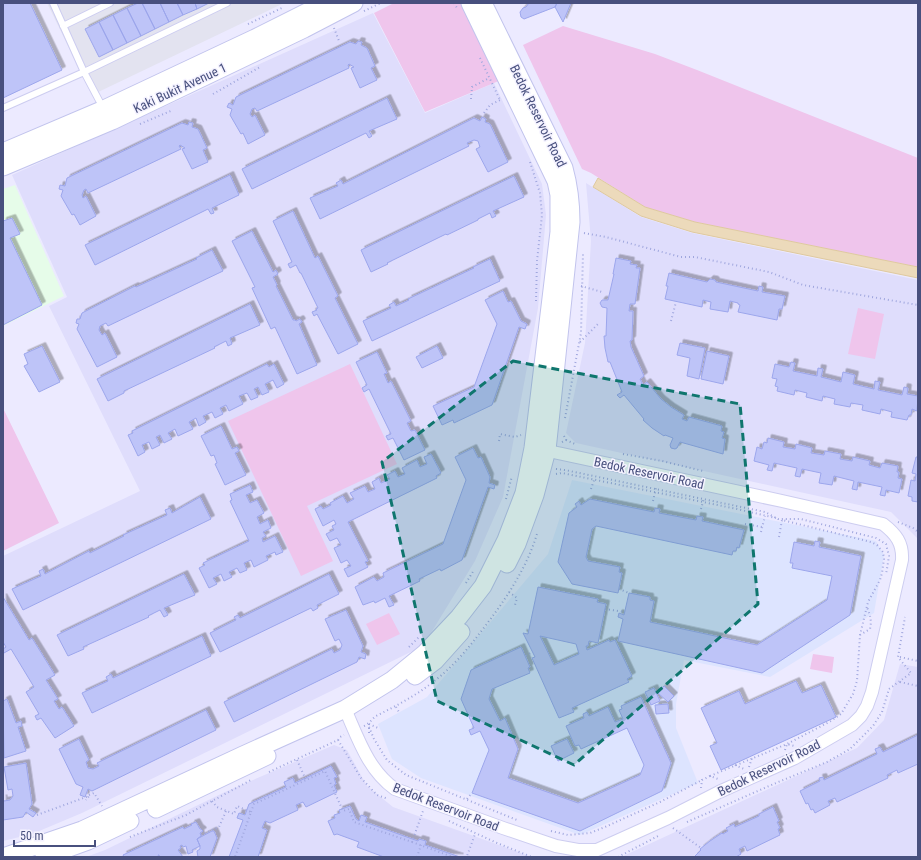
<svg xmlns="http://www.w3.org/2000/svg" width="921" height="860" font-family="'Roboto Condensed',sans-serif">
<style>
.residential{fill:#dfddfc}
.commercial{fill:#dde4ff}
.industrial{fill:#e3e3f0}
.education{fill:#e6fce9}
.green{fill:#efc5ec}
.water{fill:#ecdabb;stroke:#dfc99f}
.building{fill:#bec4f8;stroke:#9ca6ec;fill-rule:evenodd;filter:url(#shadow)}
.lines{fill:none;stroke-linecap:round;stroke-linejoin:round}
.service-casing{stroke:#cdcdf0;stroke-width:8}
.minor-casing{stroke:#cdcdf0;stroke-width:14}
.secondary-casing{stroke:#c2c4ed;stroke-width:19}
.path{stroke:#a0a7de;stroke-width:2;stroke-dasharray:1 3;stroke-linecap:butt}
.service{stroke:#fff;stroke-width:6}
.minor{stroke:#fff;stroke-width:12}
.secondary{stroke:#fff;stroke-width:17}
.marked{fill:#0f766e;fill-opacity:0.2;stroke:#0f766e;stroke-width:3;stroke-dasharray:8 5;stroke-linejoin:round}
.labels{text-anchor:middle;dominant-baseline:central;stroke-width:3;stroke-linejoin:round;paint-order:stroke}
.street-label{font-size:13px;fill:#48507e;stroke:#f4f2ff}
</style>
<defs>
<filter id="shadow"><feDropShadow dx="3.5" dy="-3.5" stdDeviation="0" flood-color="#0004"/></filter>
</defs>
<rect width="100%" height="100%" fill="#eceaff"/>
<path class="residential" d="M373,13L425,113L494,83L542,184L546,215L538,308L503,497L475,561L423,646L82,813L32,834L3,841V556L140,491L49,306L67,297L12,175Z
M586,183L641,217L692,233L918,280V539L891,512L576,443L566,433L585,343L591,241Z
M900,664L918,667V857H621L857,748L884,720Z
M334,745L347,750L367,786L393,807L532,857H86L105,850L225,792Z"/>
<path class="commercial" d="M572,480L876,541L884,555L874,613L770,677L684,660L676,704V728L698,783L580,835L421,778L392,759L378,724L427,697L548,554Z"/>
<path class="industrial" d="M47,3H284L92,95Z"/>
<path class="education" d="M15,185L64,296L3,326V189Z"/>
<path class="green" d="M394,3H462L501,80L425,112L374,13Z
M563,26L655,54L697,70L918,158V267L695,222L645,207L591,173L582,169L523,45Z
M858,308L884,314L875,359L848,354Z
M350,364L397,464L307,506L333,561L301,576L228,421Z
M3,408L59,523L3,551Z
M389,613L400,634L377,645L366,624Z
M813,654L834,657L832,673L810,669Z"/>
<path class="water" d="M598,178L645,207L695,222L918,267V278L692,232L641,216L593,187Z"/>
<path class="building" d="M3,3H30L62,70L3,98Z
M138,3H142L155,29L141,36L127,8Z
M142,3H160L169,22L155,29Z
M160,3H177L183,15L169,22Z
M177,3H195L197,9L183,15Z
M195,3H209L197,9Z
M529,3H557L555,7L524,19L521,17L520,12L523,8L526,7Z
M557,3H571L563,22L555,7Z
M127,8L141,36L127,43L113,15Z
M113,15L127,43L113,50L99,22Z
M99,22L113,50L99,57L85,29Z
M358,41L362,42L361,45L367,48L375,66L371,68L377,80L360,88L351,68L354,67L349,64L348,65L349,68L257,111L255,108L252,109L250,114L252,117L255,115L265,135L248,144L243,133L241,134L230,115L232,109L227,107L229,103L233,105L236,97L350,42L356,44Z
M387,98L397,119L369,131L372,136L369,138L366,133L252,189L242,169Z
M482,117L486,119L485,122L490,124L508,162L488,172L476,149L480,147L478,141L474,140L467,143L469,146L320,219L310,198L338,186L336,183L341,180L343,184L474,118L480,121Z
M189,122L193,123L192,127L198,129L207,148L203,150L208,162L192,169L182,149L185,148L180,145L179,146L181,149L88,193L86,189L84,190L82,195L83,198L86,196L96,216L80,225L74,214L72,215L61,196L63,190L59,189L60,185L65,186L67,178L182,123L188,125Z
M230,175L239,195L212,208L214,213L211,214L208,209L95,265L85,245Z
M514,176L524,197L493,211L496,216L492,218L490,213L478,219V220L447,235L446,234L387,263L388,264L371,272L361,250Z
M293,211L315,258L318,256L338,296L335,298L358,344L338,354L317,314L314,316L312,312L317,310L316,309L318,308L301,273H300L296,265L290,268L288,264L292,262L273,221Z
M12,218L20,234L10,238L42,305L3,325V221Z
M252,231L273,272L276,270L278,274L273,277L277,285L276,286L293,320H295L296,321L300,319L302,322L299,324L317,365L297,374L275,327L271,329L252,288L255,287L232,241Z
M212,250L223,271L108,326L106,323L100,326L99,330L102,335L105,333L117,357L97,367L77,329L79,324L76,323L77,319H80L82,313L135,286L136,287L197,259L196,258Z
M616,258L631,261L630,264L637,265L636,268H640L635,304H630L629,311H633L632,340L630,341L631,347L644,376L640,379L643,385L647,382L661,399L671,407L684,415L682,419L687,421L689,417L722,426L721,431L724,432L722,438L725,439L723,454L680,442L677,448L675,449L671,448L670,445L673,438L665,435L664,436L652,428L643,420L644,419L624,395L620,398L617,395L622,392L610,362H608L605,348L604,336H606L607,308L602,307L600,303L602,300H608L614,274H613Z
M490,259L500,281L372,341L363,321L391,308L389,305L394,302L396,306L409,300L408,299L474,268L473,267Z
M669,273L707,282L710,279L715,280L716,282L758,291L759,286L763,287L762,292L785,296L782,309H779L777,320L738,312L740,305L738,304V303L730,301L728,312L710,309L711,302L703,300L702,307L665,299L668,286H666Z
M503,291L508,302L511,301L521,321L527,324L525,329L519,327L492,405L454,423L453,420L442,425L433,406L474,387L497,324L485,300Z
M250,304L260,325L230,338L232,344L228,346L226,341L214,347L215,348L124,391V393L108,401L97,379Z
M680,343L705,348L699,379L687,376L690,358L677,355Z
M42,346L60,382L39,392L24,366L28,364L24,354Z
M437,346L443,358L422,368L416,357Z
M707,351L729,356L723,384L701,379Z
M377,352L387,373L384,374L388,383L391,381L411,421L407,423L411,431L415,430L425,450L404,460L393,438L388,440L386,436L391,434L369,389L364,392L362,388L367,385L356,362Z
M791,362L795,363L793,371L817,376L818,368L823,369L821,377L841,382L843,372L855,375L853,384L874,389L875,381L880,382L878,390L902,395L904,387L908,388L907,394L918,396L917,411L912,409L911,415H909L907,420L891,417L892,412L881,409L880,414L862,410L863,405L851,403L850,407L834,404L835,399L823,396L822,401L806,397L807,393L795,390L794,395L777,391L778,387L775,386L777,379L772,378L775,364L789,367Z
M267,364L269,367L274,364L284,384L277,388L273,380L265,384L269,392L262,395L258,387L254,389L258,397L251,400L247,393L239,396L243,404L229,411L226,405L220,408L223,414L215,418L212,412L203,416L206,422L199,426L196,418L189,422L193,429L178,436L175,429L168,433L172,439L164,443L160,435L156,437L160,445L152,449L149,442L142,445L145,452L138,456L128,435L133,433L132,431Z
M221,426L232,449L237,447L239,451L235,453L246,475L225,485L215,464L217,463L214,455L211,456L201,436Z
M768,438L784,442L783,447L795,449L796,444L812,448L811,453L824,455L825,451L841,454L840,459L852,461L853,457L870,461L869,465L880,468L882,463L898,466L897,472H899L898,478L902,479L899,493L886,490L885,496L880,495L882,487L858,482L857,490L852,489L854,481L834,476L832,485L819,483L821,473L802,469L800,477L795,476L797,468L774,463L772,471L767,470L769,465L754,461L757,447L762,449L764,442L767,443Z
M473,448L478,458L481,457L490,477L489,483L495,485L494,489L488,487L462,560L441,571L440,569L419,579L420,581L389,596L394,605L389,607L385,598L375,603L374,601L363,605L355,587L374,577L377,581L384,577L383,573L443,544L466,480L455,457Z
M431,454L441,473L436,476L437,478L348,522L368,561L365,562L368,567L348,577L344,569L351,566L347,560L341,563L334,548L341,545L337,538L330,541L326,534L334,530L332,526L336,524L334,520L323,526L315,509L321,506L323,509L331,505L330,503L343,496L347,503L354,499L350,493L365,486L368,492L375,489L372,482L379,478L381,483L390,479L387,475L395,471L398,477L405,474L402,468L417,460L420,467L427,464L424,457Z
M916,457H918V502L912,501V497L908,496L911,480L915,481L916,474L912,473Z
M250,485L253,492L246,495L250,503L257,500L264,513L257,517L260,524L268,520L271,528L263,532L266,536L262,538L263,542L275,536L283,552L276,555L275,552L266,556L268,560L254,567L251,560L244,563L247,570L240,573L237,568L229,572L232,577L224,581L221,574L213,578L217,584L209,588L199,568L205,565L203,563L249,541L230,501L232,500L230,494Z
M200,497L211,519L23,610L12,589L41,576L39,571L43,569L45,574L89,551L90,553L124,536L123,535L167,515L165,510L170,508L172,513Z
M590,499L654,512L655,508L660,509L659,513L696,520L697,516L703,517L702,521L744,530L739,548L737,547L736,551H733L732,555L596,526L592,529L586,557L588,561L620,567L619,572L622,573L618,593L572,584L558,562L569,513L577,507L575,504L579,501L581,505Z
M815,541L820,542L819,547L861,556L850,615L762,673L618,641L623,619L618,617L619,613L624,615L629,593L650,597V600L654,601L650,622L757,645L827,600L832,576L792,568L793,563H790L794,542L814,546Z
M184,574L195,595L164,608L168,615L164,617L160,610L148,616L149,617L83,647L84,649L68,656L57,635Z
M329,574L339,594L317,605L318,608L313,611L311,608L220,652L210,633L236,620L234,617L238,615L240,618Z
M538,587L598,599L597,602L606,604L598,643L589,641L588,646H586L587,650L609,640L610,642L615,640L632,676L627,679L629,682L572,708L574,712L559,718L532,658L535,657L523,633L528,634ZM540,636L576,644L579,654L554,665Z
M3,597L29,640L32,638L55,675L46,680L58,699L54,701L59,709L62,707L74,726L55,738L41,718L37,720L35,716L39,714L26,692L34,687L11,649L4,653L3,652V649L6,647L3,642Z
M346,610L363,646L361,652L366,654L365,659L359,657L357,662L234,722L224,702L332,649L334,653L340,650L342,645L339,639L335,641L325,619Z
M202,636L211,656L92,713L82,693L108,681L106,677L111,674L113,678Z
M521,647L530,667L528,668L530,673L492,689L489,699L500,721L505,718L518,749L508,778L578,803L640,775L644,765L627,728L581,749L579,745L575,746L566,726L584,718L583,714L587,712L589,716L608,707L615,722L623,719L619,710L622,709L621,706L641,697L671,763L662,791L580,831L472,793L489,750L480,731L471,735L469,730L474,728L461,699L471,670Z
M796,681L802,693L821,685L836,717L721,770L710,746L717,743L701,708L739,691L745,704Z
M664,686L674,696L668,702L658,693Z
M654,688L660,701L651,705L645,692Z
M7,699L16,723L21,721L22,726L18,727L26,751L4,758L3,701Z
M668,704L669,713L656,714L655,705Z
M206,710L216,730L92,791L88,789L85,797L80,795L83,787L76,784L59,749L79,739L89,760L86,762L88,768L93,769L99,766L97,763Z
M918,735V764L898,773L897,770L887,775L888,778L837,802L835,798L828,801L830,805L815,813L813,809L811,810L808,803L806,804L800,791L820,781L819,778L823,777L824,780L877,754L875,749L880,747L883,752Z
M567,739L574,753L558,761L551,746Z
M26,763L32,804L29,809L36,813L33,817L26,812L23,817L3,820V798L4,801L10,800L13,796L12,789L8,790L4,767Z
M331,766L337,777L334,778L336,784L334,785L337,792L306,807L303,802L296,805L298,810L270,823L265,821L262,828L267,830L258,857H229L243,820L237,818L239,813L245,815L249,804L286,787L284,782L293,778L295,783Z
M350,806L356,819L359,821L361,815L367,817L365,822L418,841L419,839L426,841L425,845L460,857H384L357,847L359,842L337,834L334,835L328,821L335,818L334,815L340,813L339,810Z
M773,807L779,821L777,822L780,828L778,829L780,835L747,851L745,846L739,849L741,854L736,857H694L701,850L700,849L710,841L722,833L723,834L728,831L726,828L734,824L735,827L759,816V814Z
M196,822L200,829H201L203,831L200,833L201,836L197,839L200,846L192,850L193,852L188,854L186,846L183,847L182,845L180,846L181,848L178,850L183,857H160L159,855H158L159,857H124L123,855L183,827L184,829L192,825L191,824Z
M212,831H214L217,838L210,857H198L197,851L200,849V846L197,839Z"/>
<g class="lines">
<defs>
<path id="service" d="M53,3L84,72L103,108
M63,26L110,3
M3,108L84,72L227,3"/>
<path id="minor" d="M345,709C358,738 368,770 395,789L503,828L556,846L578,850H597L668,818L719,792L795,758L852,725L861,716L867,706L872,692L902,560C903,543 896,534 883,524L782,501L539,449"/>
<path id="secondary" d="M483,3L564,168C569,186 571,203 571,222L547,450L535,495L517,544L507,564
M3,152L104,109L255,38L325,3
M3,167L112,121L304,29L354,3
M415,676L435,661L461,632
M156,809L267,756
M3,857L82,830L243,755L345,709L392,680L425,653L459,617L483,586L506,540L524,493L533,448L559,232V195L556,181L470,3
M44,857L88,841L130,821"/>
</defs>
<use href="#service" class="service-casing"/>
<use href="#minor" class="minor-casing"/>
<use href="#secondary" class="secondary-casing"/>
<path class="path" d="M454,3L457,8
M364,11L381,3
M248,24L284,7
M334,28L339,41
M480,58L500,100
M213,94L260,67
M471,99L472,87L489,78
M484,113L490,105L500,100
M140,124L173,110
M530,162L540,193L542,215L537,261L536,302
M584,233L606,237L681,257H695L769,272L803,285L918,305
M581,286L602,292
M671,321L676,302
M580,342L598,324
M565,418L581,333L583,253
M566,440L575,444
M499,441L500,434L515,437L521,435
M562,442L566,440L563,434
M623,454L662,461L703,471
M556,469L565,470L765,512L778,519H801L876,538L886,544L889,556L886,575
M556,474L562,473L737,509L776,518
M591,489L594,480
M506,499L512,476
M653,501L656,488
M701,509L704,498
M898,522L913,528L918,532
M745,524L762,527
M761,532L765,516
M779,537L782,520
M466,583L474,570
M619,589L629,593
M509,592L517,598L515,605
M605,609L625,612
M860,635L870,629C872,620 870,615 867,607
M409,647L420,636
M526,656L532,652
M900,657L918,661
M900,682L918,686
M396,707L400,714
M369,724V735
M369,724L378,728
M364,726C369,724 372,719 376,716C398,705 419,694 438,678C452,667 465,652 476,638C501,606 525,573 537,534
M369,727L374,739L387,760L406,775L517,820
M338,740L361,778L377,795L388,799
M785,750L787,744L794,746
M297,760L306,780L325,771L343,811L349,809L354,822L412,842L423,811
M735,765L744,769
M749,767L752,758
M269,772L338,740L340,737L344,735
M710,776L787,744L831,721L841,714L853,694L857,681L860,635L868,602L880,580L882,573L884,559L883,552L877,545L871,542L782,520
M701,788L702,780L710,776L718,779
M89,795L94,793L102,806
M467,799L472,793
M212,801L217,807L234,814L237,806L251,812L235,857
M251,812L254,804L306,780
M37,815L89,796L86,800
M449,821L497,843L532,857
M687,822L776,783L827,762L850,749L873,726L882,712L889,689L911,673L898,657L905,617
M673,828L701,848
M551,831L568,835L590,833L605,827L660,802L702,780
M201,835L219,827L226,811
M130,837L186,815L251,780
M412,842L453,857
M417,857L421,845
M470,857L467,856L475,834
M618,857L660,835"/>
<use href="#service" class="service"/>
<use href="#minor" class="minor"/>
<use href="#secondary" class="secondary"/>
</g>
<path class="marked" d="M513,361L740,404L758,604L574,765L437,701L382,462Z"/>
<g class="labels">
<g class="street-label">
<text transform="translate(180 88) rotate(-25)">Kaki Bukit Avenue 1</text>
<text transform="translate(538 116) rotate(64)">Bedok Reservoir Road</text>
<text transform="translate(649 473) rotate(12)">Bedok Reservoir Road</text>
<text transform="translate(769 768) rotate(-26)">Bedok Reservoir Road</text>
<text transform="translate(446 807) rotate(21)">Bedok Reservoir Road</text>
</g>
</g>
<rect width="921" height="860" fill="none" stroke="#48507e" stroke-width="8"/>
<path d="M14 840v6h81v-6" fill="none" stroke="#48507e" stroke-width="2"/>
<text x="20" y="840" font-size="12" fill="#48507e" stroke="#f4f2ff" stroke-width="3" paint-order="stroke">50 m</text>
</svg>
